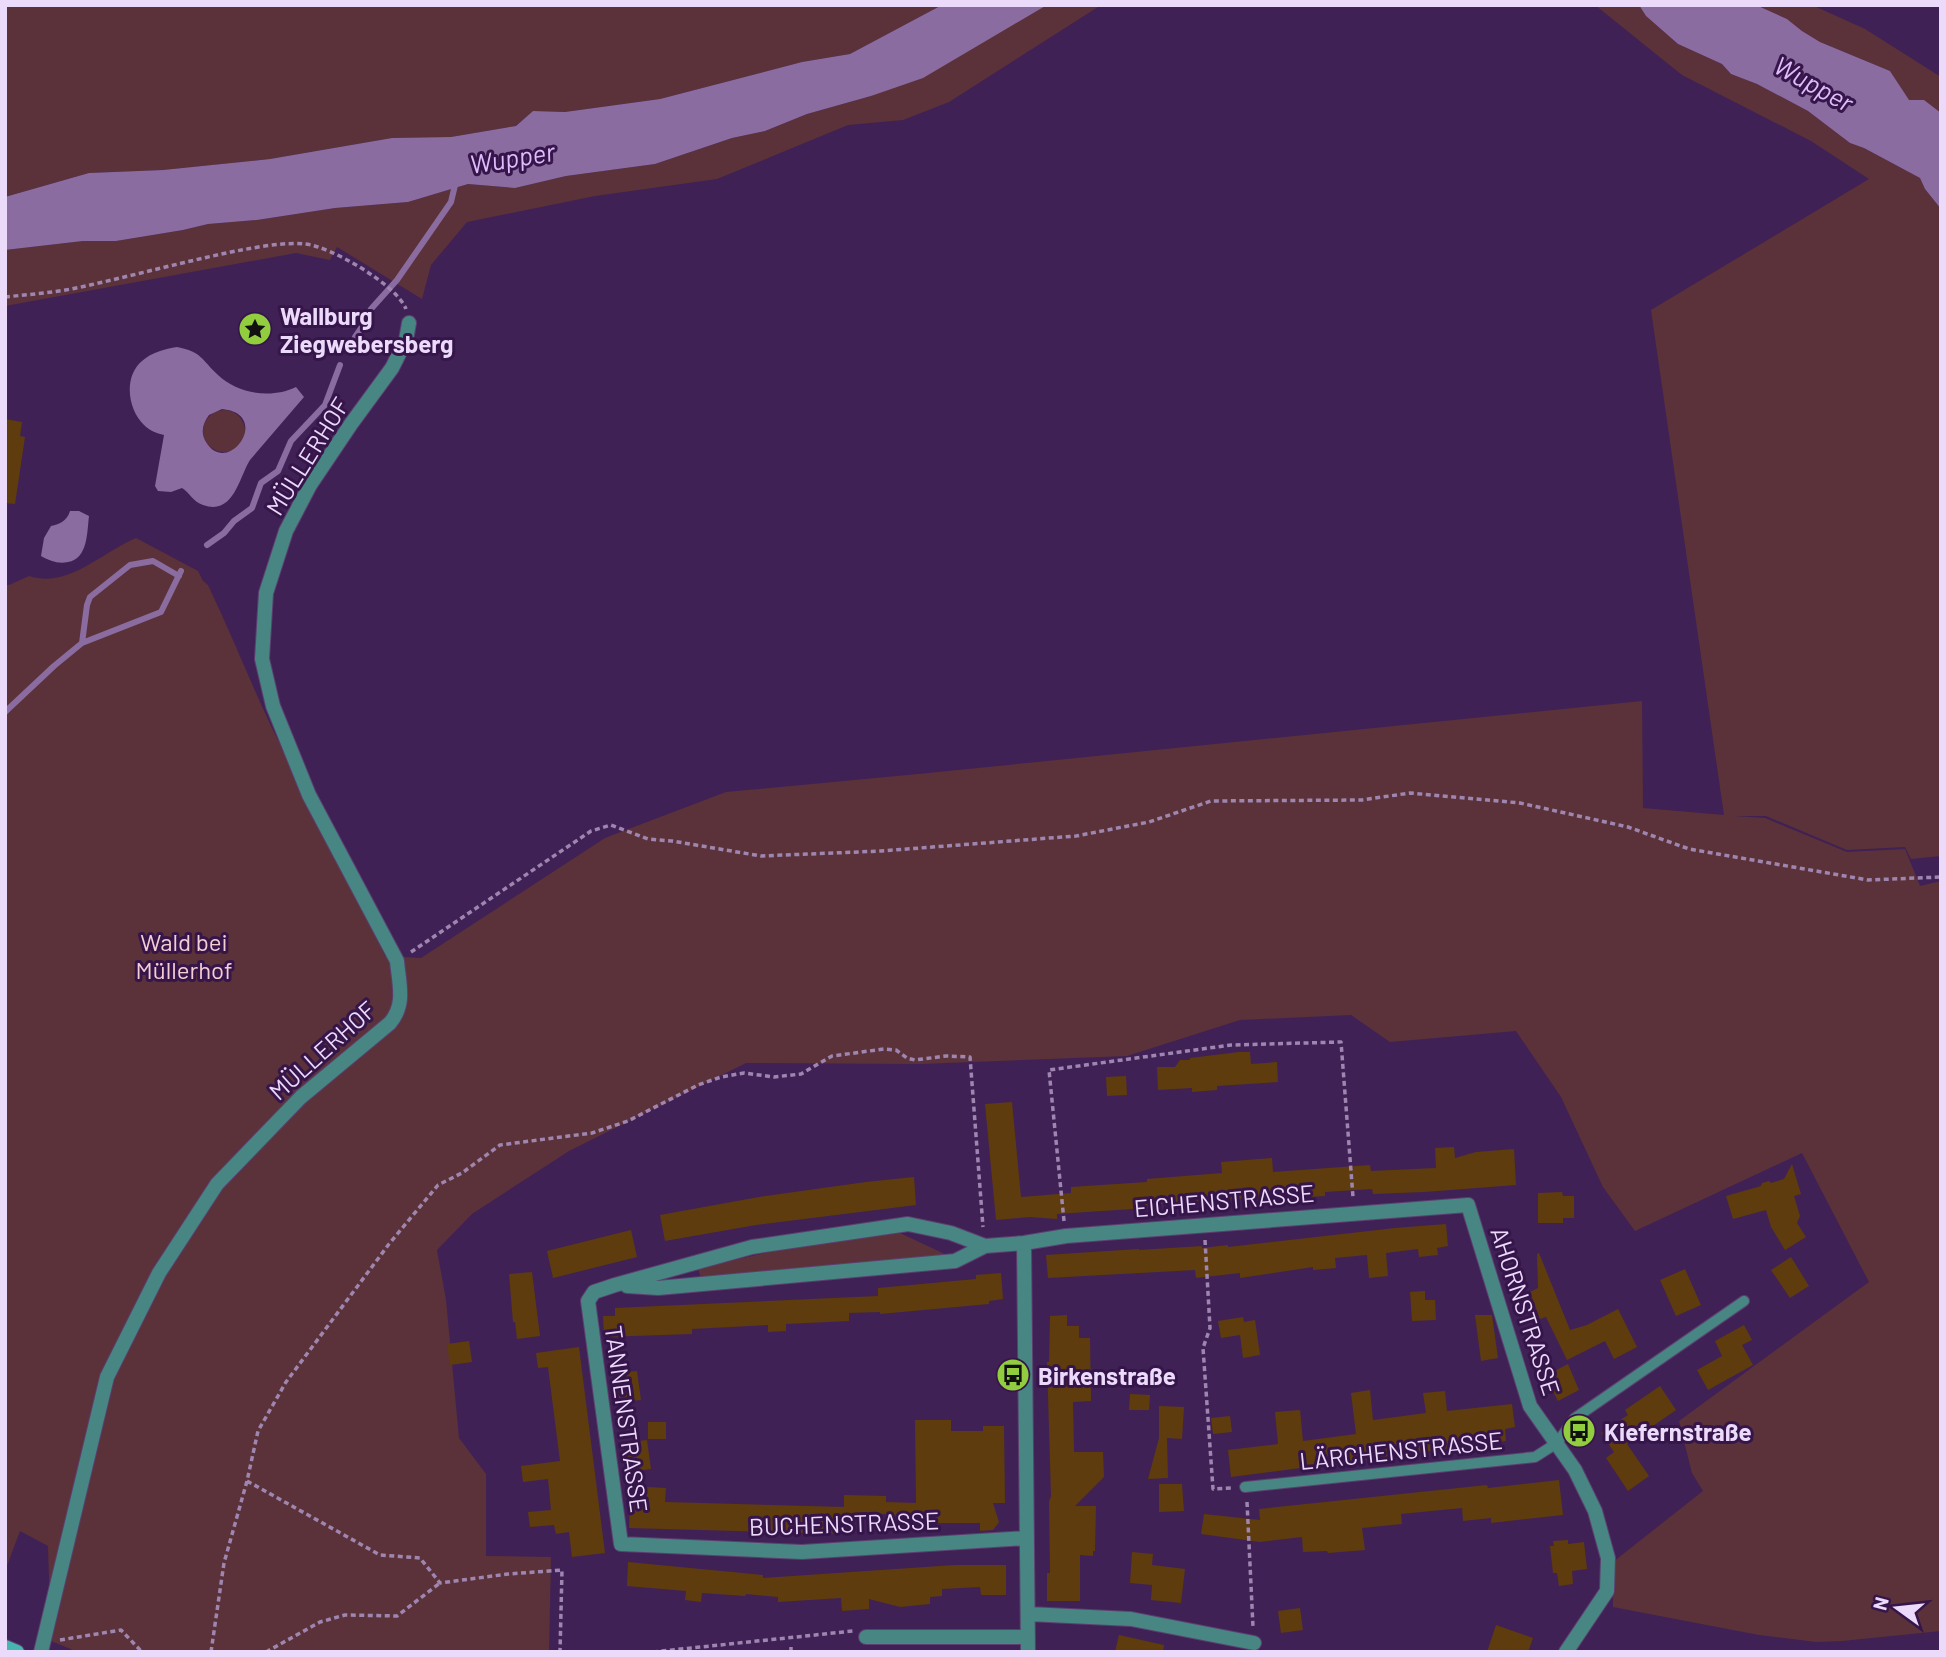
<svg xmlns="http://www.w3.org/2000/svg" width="1946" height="1657" font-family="Barlow,sans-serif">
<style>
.green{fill:#5b3239}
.water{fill:#8a6ca1;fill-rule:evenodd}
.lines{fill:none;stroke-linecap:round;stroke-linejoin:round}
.stream{stroke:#8a6ca1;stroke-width:6}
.building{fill:#5e3c0e}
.lane-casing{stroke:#5c3f70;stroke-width:12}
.street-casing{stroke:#5c3f70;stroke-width:16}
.secondary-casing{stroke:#5c3f70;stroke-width:16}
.path{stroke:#9e86b0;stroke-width:3.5;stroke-dasharray:5 3.5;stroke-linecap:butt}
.lane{stroke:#478682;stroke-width:10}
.street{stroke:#478682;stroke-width:14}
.secondary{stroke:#48b6b0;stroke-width:14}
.labels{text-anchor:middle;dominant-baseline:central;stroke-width:6;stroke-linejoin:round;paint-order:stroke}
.poi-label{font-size:24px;font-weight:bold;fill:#ecdafb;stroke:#36164a;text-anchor:start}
.street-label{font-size:24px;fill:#ecdafb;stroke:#36164a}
.park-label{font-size:24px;fill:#f6cdd2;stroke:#36164a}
.water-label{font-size:26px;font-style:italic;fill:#dfbcfb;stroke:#36164a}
</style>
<rect width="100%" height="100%" fill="#402155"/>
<path class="green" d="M5,5H942L850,54L802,62L660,99L565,112L533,111L516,126L451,137L392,138L270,159L163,170L89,173L5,197Z
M1047,5H1101L949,102L903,120L848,125L717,179L595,196L467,222L431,265L422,299L337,247L330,260L296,253L5,306V250L83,241H116L183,230L208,224L257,220L335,208L408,202L468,184L515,188L566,176L655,164L732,138L765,131L807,114L871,96L967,51Z
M1595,5H1639L1646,16L1678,44L1722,64L1731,74L1757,84L1808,111L1850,143L1864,148L1920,178L1925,189L1941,209V856L1911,859L1905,847L1847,850L1766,816H1734L1765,818L1847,852L1905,849L1920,886L1941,881V1631L1842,1641L1816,1642L1759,1635L1613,1607V1562L1703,1491L1692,1473L1679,1421L1869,1282L1802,1153L1635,1231L1603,1187L1561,1097L1516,1031L1390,1042L1351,1015L1240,1020L1127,1056L921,1064L746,1063L569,1151L472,1214L437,1250L446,1300L459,1438L486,1474V1556L551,1557L549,1652H78L51,1641L48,1546L20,1531L5,1571V585H9L29,576C68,589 102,552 136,538L198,571L203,581L208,585C230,631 249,679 271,726C309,803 349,878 385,956L421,958L605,838L726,792L918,774L1642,701L1643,808L1724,815L1651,310L1869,179L1811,141L1682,75Z
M1756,5H1812L1865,29L1941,77V113L1924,101H1909L1890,71L1820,42L1802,31L1787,19Z
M203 431a21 21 0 1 1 42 0a21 21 0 1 1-42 0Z
M900,1233L949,1256L701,1279L698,1268L792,1247Z"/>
<path class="water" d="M942,5H1047L923,78L871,96L807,114L765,131L732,138L655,164L566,176L515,188L468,184L408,202L335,208L257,220L208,224L183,230L116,241H83L5,250V197L89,173L163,170L270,159L392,138L451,137L516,126L533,111L565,112L660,99L802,62L850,54Z
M1639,5H1756L1787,19L1802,31L1820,42L1890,71L1909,100H1924L1941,113V209L1925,189L1920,178L1864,148L1850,143L1808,111L1757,84L1731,74L1722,64L1678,44L1646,16Z
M177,347C202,352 201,359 218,375C238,394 272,399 296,387L304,397L250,460C239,477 234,516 203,505C193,502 190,493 182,488L171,492L158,491L155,486L164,435C156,433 150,431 144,425C128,410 123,377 142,361C152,352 165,349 177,347ZM222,409C273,414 228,478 206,442C200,432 203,423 209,415Z
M70,511H79L89,516C87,532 88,559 68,562C58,564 50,561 41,556L44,538L51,526C60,524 67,521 70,511Z"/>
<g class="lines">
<path class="stream" d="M349,352L355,337L364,324L371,309L397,280L451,202L456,181
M207,545L224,533L234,521L252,508L261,483L278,471L291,441L325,405L340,365
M82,643L161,612L181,571
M5,712L54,666L82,643L87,605L90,597L130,565L153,561L179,576"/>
</g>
<path class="building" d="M5,419L22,422L20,436L25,437L15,504L5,503Z
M1239,1052H1250L1251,1064L1277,1062L1278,1082L1217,1086V1090L1192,1092V1088L1158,1090L1157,1067H1175L1180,1060H1190V1058Z
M1126,1076L1127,1095L1107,1096L1106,1077Z
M1012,1102L1021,1197L1071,1193V1187L1147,1182V1179L1222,1173L1221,1162L1272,1158L1273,1172L1370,1165L1371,1171L1436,1168L1435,1148L1454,1147L1455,1158L1476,1152L1514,1149L1516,1185L1424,1192L1373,1194L1372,1189L1325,1192V1196L1275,1199L1274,1196L1148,1205V1208L1057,1214V1219L1030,1217L996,1220L985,1104Z
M1792,1164L1801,1194L1794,1196L1800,1216L1797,1223L1806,1237L1785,1250L1771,1227L1766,1210L1733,1219L1726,1196L1761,1186L1762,1183L1769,1181L1771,1183L1784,1179Z
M914,1177L916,1205L756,1225L665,1241L660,1215L759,1197L866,1182Z
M1562,1192L1563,1196H1574V1218H1563V1223H1538V1193Z
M1446,1224L1448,1246L1437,1248L1438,1255L1419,1257L1418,1249L1386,1253L1388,1276L1369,1278L1367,1255L1335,1258L1336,1268L1313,1270V1267L1240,1278V1273L1196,1278L1195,1270L1048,1278L1046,1255L1139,1249V1250L1202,1246V1248L1228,1245V1247L1395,1228Z
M631,1230L637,1257L553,1278L547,1251Z
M1539,1253L1570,1330L1587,1325L1618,1309L1637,1347L1614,1359L1605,1341L1567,1360L1546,1317L1540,1319L1530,1292L1538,1288L1537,1254Z
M1791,1257L1809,1286L1790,1298L1771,1270Z
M1685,1269L1701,1305L1676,1316L1660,1280Z
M532,1272L540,1336L517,1339L515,1322H513L509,1274Z
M1001,1273L1003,1299L989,1301V1304L880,1314V1312L849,1313V1321L786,1324V1331L768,1332V1325L692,1329V1334L604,1337L603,1316H615V1308L878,1296V1288L976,1279V1275Z
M1425,1291V1300H1435L1436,1320L1412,1321L1410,1292Z
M1067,1315V1326H1079V1338H1090L1091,1401L1073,1402L1074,1452H1103L1104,1477L1075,1506H1096L1095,1551H1093V1556L1080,1555V1601H1047V1573H1050L1049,1502L1051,1496L1047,1362H1049L1050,1316Z
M1475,1315H1492L1498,1358L1481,1361Z
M1243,1317L1244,1322L1255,1320L1260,1355L1243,1358L1240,1335L1221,1338L1218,1321Z
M1744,1325L1752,1340L1742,1345L1753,1365L1708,1390L1697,1370L1722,1356L1715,1341Z
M469,1341L472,1362L450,1365L447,1344Z
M579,1347L605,1553L572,1557L569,1532L556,1534L554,1525L530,1527L528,1512L551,1510L548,1479L523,1482L521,1466L560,1461L548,1367L538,1368L536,1353Z
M1568,1364L1579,1390L1558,1401L1545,1376Z
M637,1371L641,1400L618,1402L615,1373Z
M1660,1386L1676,1410L1627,1444L1649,1476L1628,1491L1606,1458L1614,1452L1601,1433L1628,1415L1625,1410Z
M1370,1390L1373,1420L1426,1413L1423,1393L1445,1391L1447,1411L1512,1404L1515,1427L1505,1429L1506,1441L1231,1477L1228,1450L1278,1444L1275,1412L1300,1410L1303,1441L1356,1434L1351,1393Z
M1130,1394L1150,1395L1149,1410H1129Z
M1159,1406L1184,1407L1182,1439L1167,1438L1168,1478L1148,1479L1159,1438Z
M1230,1416L1232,1432L1213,1434L1211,1418Z
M915,1420H951V1431H983V1426H1004L1005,1503H993L999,1522L993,1530L980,1531V1523H912V1528L885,1527V1514L844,1513L843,1534L629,1528L630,1505H647V1487L666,1488L665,1502L844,1507V1495L886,1496V1502L916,1503Z
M648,1422H666V1439H648Z
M647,1440L651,1469L627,1472L623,1443Z
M1559,1480L1563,1515L1491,1523V1518L1463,1521L1462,1508L1401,1514L1402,1524L1362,1528L1365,1550L1328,1553L1327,1551L1303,1552L1302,1537L1260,1542L1201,1534L1204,1514L1260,1520L1259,1509L1487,1485L1488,1488Z
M1159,1484H1182L1184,1511L1159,1512Z
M1568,1540V1544L1584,1542L1587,1569L1572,1571L1573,1584L1559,1586L1557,1573H1553L1550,1546H1554L1553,1541Z
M1132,1552L1153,1554L1152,1565L1185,1569L1181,1603L1151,1600L1152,1585L1130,1583Z
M628,1562L763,1575V1578L955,1565H1006V1595H981L980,1587L942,1589V1596L930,1597V1604L900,1607L869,1599V1609L842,1611L841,1598L778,1602V1597L746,1594L745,1596L702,1593L701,1602L685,1600L686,1591L627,1586Z
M1300,1608L1303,1630L1281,1633L1278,1611Z
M1496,1625L1533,1638L1528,1652H1487Z
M1119,1635L1164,1645L1163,1652H1115Z"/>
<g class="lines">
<defs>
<path id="lane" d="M1245,1487L1535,1457L1557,1443L1575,1418L1744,1301"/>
<path id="street" d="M1024,1243L1028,1652
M627,1286L658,1288L955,1261L985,1246
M1027,1538L802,1552L621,1544L588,1301L594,1292L615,1285L752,1247L908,1224L951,1233L985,1246L1024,1243L1066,1236L1468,1205L1530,1406L1575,1470L1595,1511L1608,1558L1607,1591L1566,1652
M1028,1614L1131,1619L1254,1643
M866,1637H1028
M41,1652L107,1377L159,1273L217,1184L301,1097L390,1023C406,1004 399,984 397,961L309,795L273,706L262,659L266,593L286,531L310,485L351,424L392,368L406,340L409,323"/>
<path id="secondary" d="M5,1647L17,1652"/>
</defs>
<use href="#lane" class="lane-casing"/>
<use href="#street" class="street-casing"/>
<use href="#secondary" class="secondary-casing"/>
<path class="path" d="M5,297C33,294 62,292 90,285C139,274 187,261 236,251C258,247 283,242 305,244C330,246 397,285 406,309
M411,952L591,831L611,825L648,839L672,841L761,856L881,851L1076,836L1149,822L1211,801L1362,800L1410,793L1520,803L1628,827L1689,849L1868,880L1941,877
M1064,1221L1049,1070L1231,1045L1341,1042L1353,1197
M1205,1240L1210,1328L1203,1348L1213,1489L1231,1488
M247,1481L380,1555L420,1558L440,1583L508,1574L562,1570L560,1652
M1247,1502L1253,1627
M60,1640L121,1630L142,1652
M211,1652L224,1563L247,1481L258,1431L286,1382L389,1244L438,1185L462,1173L500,1145L592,1133L628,1121L698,1085L721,1077L744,1073L774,1077L801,1074L832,1056L884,1049L896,1050L907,1058L915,1060L946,1056L970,1057L983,1227
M266,1652L320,1622L345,1615L397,1616L440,1583
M653,1652L853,1631
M791,1652V1645"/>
<use href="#lane" class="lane"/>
<use href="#street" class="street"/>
<use href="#secondary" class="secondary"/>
</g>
<defs>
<symbol id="sight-disc" viewBox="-11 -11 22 22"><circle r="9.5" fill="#91cd3f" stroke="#36164a"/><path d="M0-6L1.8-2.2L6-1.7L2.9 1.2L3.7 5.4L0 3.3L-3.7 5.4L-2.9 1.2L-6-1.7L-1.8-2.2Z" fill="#111"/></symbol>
<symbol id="bus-disc" viewBox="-11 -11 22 22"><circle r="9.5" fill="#91cd3f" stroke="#36164a"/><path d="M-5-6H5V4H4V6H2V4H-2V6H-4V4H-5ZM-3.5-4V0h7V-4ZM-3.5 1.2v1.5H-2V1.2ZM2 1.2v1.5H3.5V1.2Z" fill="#111"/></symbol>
</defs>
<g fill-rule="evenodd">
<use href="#sight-disc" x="236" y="310" width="38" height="38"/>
<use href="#bus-disc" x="994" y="1356" width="38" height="38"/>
<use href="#bus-disc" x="1560" y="1412" width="38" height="38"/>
</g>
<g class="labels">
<g class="poi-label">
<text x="280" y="315">Wallburg<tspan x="280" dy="28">Ziegwebersberg</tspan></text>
<text x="1038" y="1375">Birkenstraße</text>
<text x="1604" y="1431">Kiefernstraße</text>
</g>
<g class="street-label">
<text transform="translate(307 456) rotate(-58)">MÜLLERHOF</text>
<text transform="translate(322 1050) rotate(-42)">MÜLLERHOF</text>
<text transform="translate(1224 1200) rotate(-5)">EICHENSTRASSE</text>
<text transform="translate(1526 1311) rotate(72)">AHORNSTRASSE</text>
<text transform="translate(627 1419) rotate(82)">TANNENSTRASSE</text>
<text transform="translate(1401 1450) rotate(-6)">LÄRCHENSTRASSE</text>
<text transform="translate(844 1523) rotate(-2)">BUCHENSTRASSE</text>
</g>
<g class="park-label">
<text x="184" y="941">Wald bei<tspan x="184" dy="28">Müllerhof</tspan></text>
</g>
<g class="water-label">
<text transform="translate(1814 83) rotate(29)">Wupper</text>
<text transform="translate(512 157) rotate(-9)">Wupper</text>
</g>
</g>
<rect width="1946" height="1657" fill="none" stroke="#ecdafb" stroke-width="14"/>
<g transform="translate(1897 1608) rotate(285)" stroke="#36164a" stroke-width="5" paint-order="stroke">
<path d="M0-5L12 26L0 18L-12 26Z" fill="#ecdafb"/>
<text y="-10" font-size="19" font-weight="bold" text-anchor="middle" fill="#ecdafb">N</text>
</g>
</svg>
